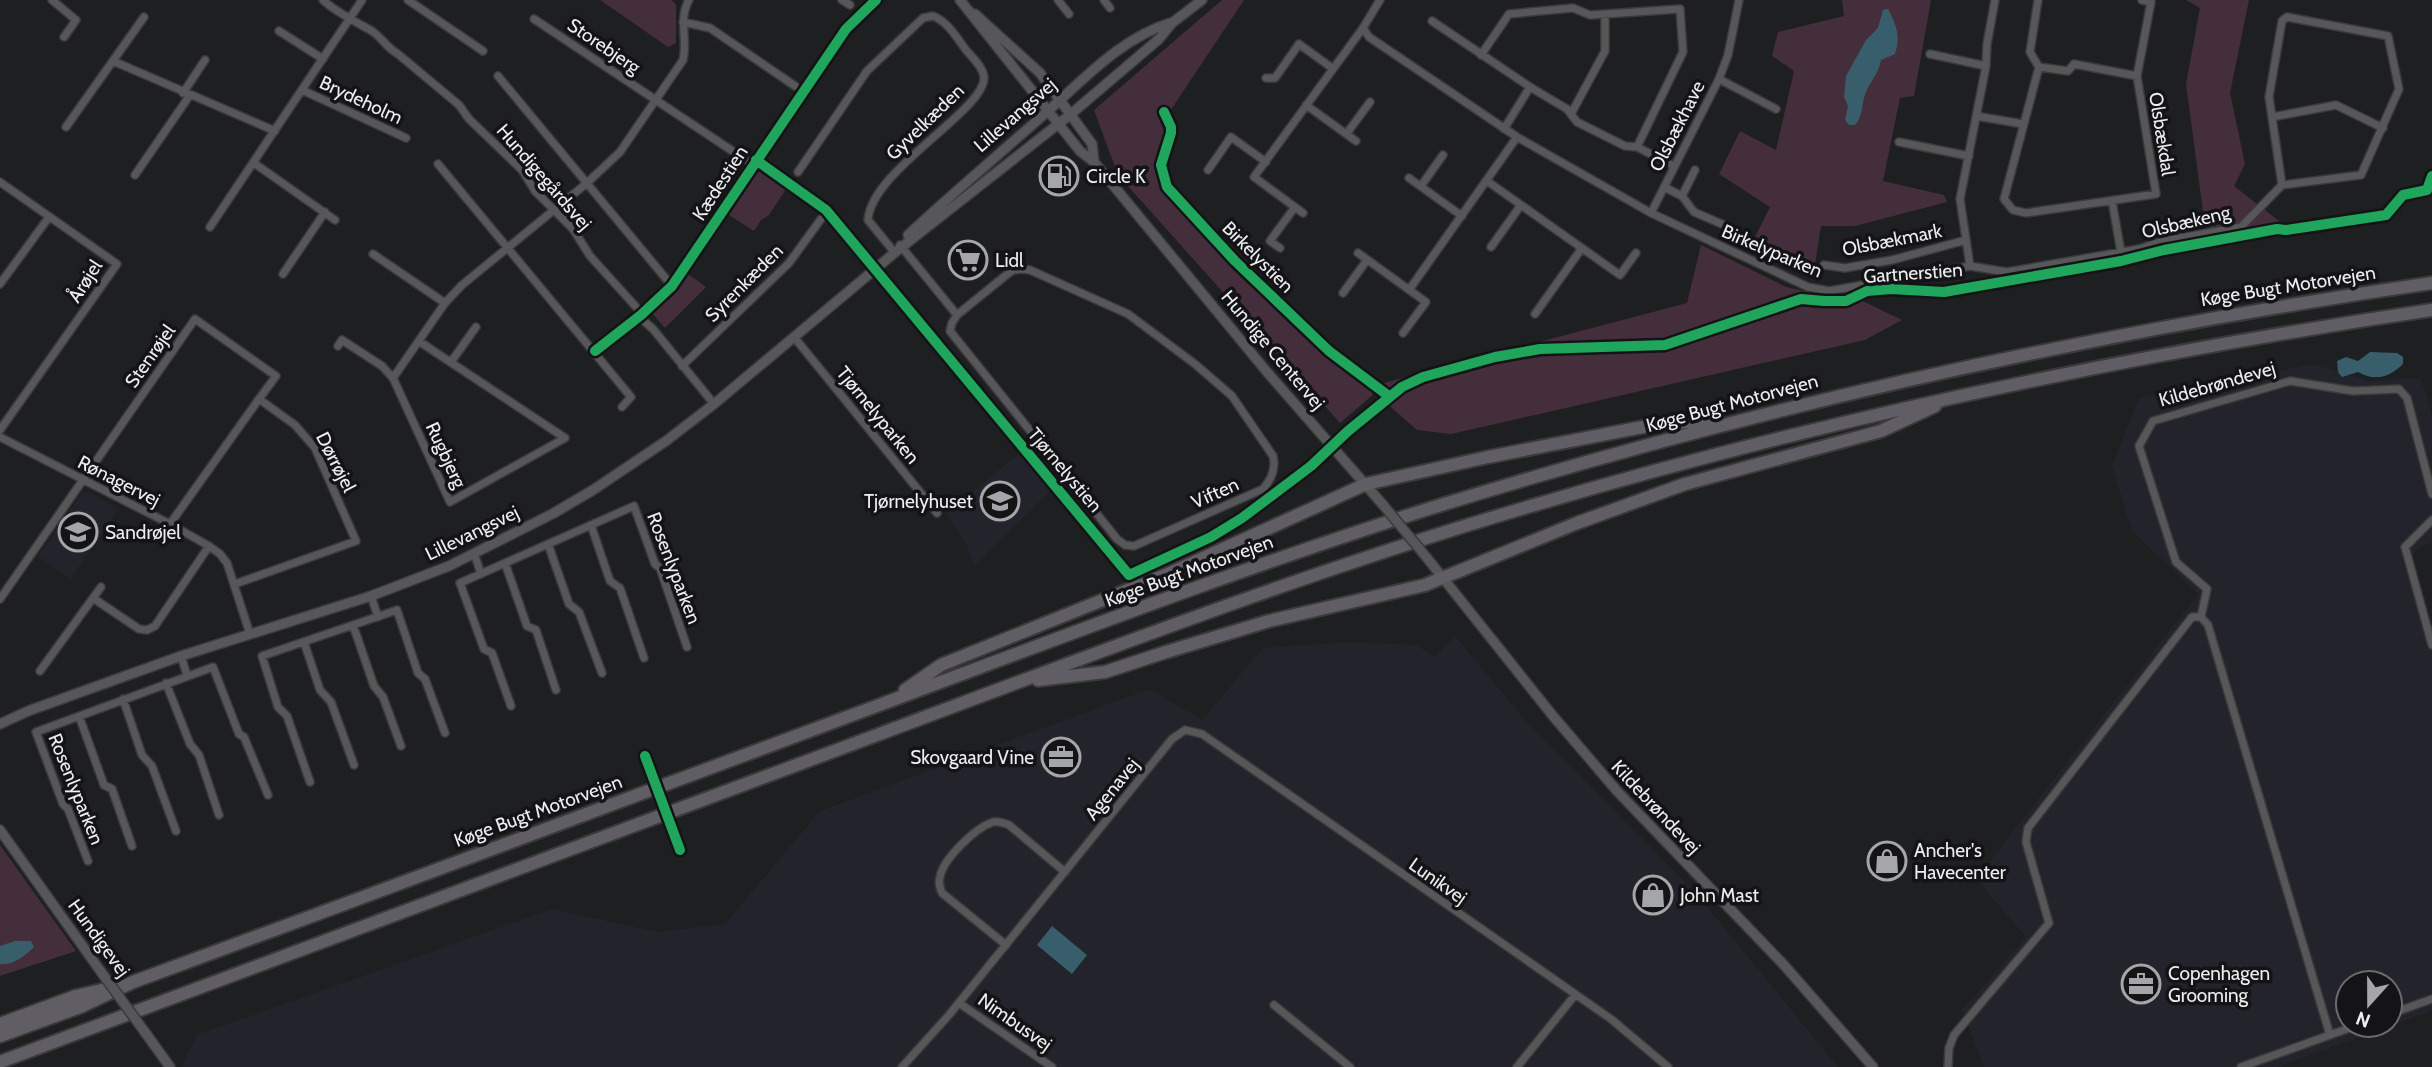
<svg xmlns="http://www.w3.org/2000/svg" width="2432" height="1067" font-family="Cabin,sans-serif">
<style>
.built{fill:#23242b;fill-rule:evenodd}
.green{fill:#452e3c}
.water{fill:#395e6b}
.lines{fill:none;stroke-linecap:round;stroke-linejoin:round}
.minor-casing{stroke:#3a3a3b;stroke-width:10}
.tertiary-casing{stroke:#3a3a3b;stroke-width:12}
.motorway-casing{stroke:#3a3a3b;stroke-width:16}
.minor{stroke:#575759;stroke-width:7}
.tertiary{stroke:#575759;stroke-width:9}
.motorway{stroke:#605d64;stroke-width:12}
.tertiary-bridge-casing{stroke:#3a3a3b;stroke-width:12;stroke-linecap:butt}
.tertiary-bridge{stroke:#575759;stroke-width:9}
.cycleway-casing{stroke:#141417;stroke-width:15}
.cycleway{stroke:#20a55d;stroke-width:10}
.labels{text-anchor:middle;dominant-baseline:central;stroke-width:7;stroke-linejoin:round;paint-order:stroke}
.street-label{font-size:19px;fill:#eeeef0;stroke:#141417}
.poi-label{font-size:19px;fill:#eeeef0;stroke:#141417;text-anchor:start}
</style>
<rect width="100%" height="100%" fill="#1e1f20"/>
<path class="built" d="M2314,364L2369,381L2421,378L2432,416V542L2417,549L2412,556L2432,627V1011L2277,1067H1984L1962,1010L2026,937L1976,879L2198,594L2132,531L2112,466L2139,398ZM2348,983H2390V1025H2348Z
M1022,451L1053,488L974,566L967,546L946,514Z
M89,492L119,509L70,579L38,556L82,493Z
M1455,636L1526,721L1695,892L1838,1067H183L182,1065L197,1035L552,909L658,932L725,924L820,811L1149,689L1202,720L1263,648L1354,642L1416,645L1435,657Z"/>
<path class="green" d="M600,0H671L676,4V43L668,47Z
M1222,0H1244L1170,111L1177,130L1167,163L1169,184L1282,302L1380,384L1687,303L1701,245L1786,287L1822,295L1846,293L1902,320L1865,340L1451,434L1417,430L1375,393L1340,423L1118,175L1094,110Z
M1842,0H1931L1914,96L1900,98L1883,181L1944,195L1947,202L1855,226H1821L1813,277L1750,247L1770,207L1719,174L1740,131L1776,150L1794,71L1772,56L1778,32L1844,16Z
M2186,0H2249L2230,93L2245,164L2234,186L2288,228L2207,241L2186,84L2200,8Z
M758,165L788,186L769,215L761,220L754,231L726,213Z
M688,274L706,287L665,328L652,313L673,296Z
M0,845L76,951L0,976Z"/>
<path class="water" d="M1888,9C1896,24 1901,36 1895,54L1881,60C1879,73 1871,80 1866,92C1861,103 1864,115 1855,125H1849L1845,120L1848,106L1844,97L1846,76L1866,40L1878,28L1883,10Z
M2370,352L2397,353L2403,357V364C2390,377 2375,382 2358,372L2342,377L2338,372L2337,361L2346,357L2358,361Z
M1052,926L1087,955L1072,974L1037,945Z
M15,941H31L34,947C25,956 12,966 0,964V946Z"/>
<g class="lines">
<defs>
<path id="minor" d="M52,0L76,20L64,37
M323,0C334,11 358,23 372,31C382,38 387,48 398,54L459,105L469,119L522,170L535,191L573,229L590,256L637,308L645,322L653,329L714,404
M408,0L483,51
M842,0L850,5
M1058,0L1069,14
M1104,0L1110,8
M1380,0L1363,28L1369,37L1517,137L1651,213L1808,287L1829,291L1970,266L2007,272L2139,249L2163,241L2241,227L2282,185L2269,97L2282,21L2287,17L2388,36L2399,89L2361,175L2282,185
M2038,0L2030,52L2039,67L2004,199L2013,210L2026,213L2156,194L2137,76L2151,2L2142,0
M534,19L746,160
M1432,21L1530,87L1567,109L1577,122L1625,146L1637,147L1674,166
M683,22L710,28L795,86
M279,31L323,59
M1930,54L1986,66
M1481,55L1509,14L1573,8L1590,15L1680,9L1683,52L1637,147
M113,61L275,131
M2039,67L2068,71L2074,64L2137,76
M498,76L672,286
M1266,78H1275L1299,44L1332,68
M1719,79L1776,109
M302,90L406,138
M183,93L205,60
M1306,105L1356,141
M1571,114L1605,51V15
M1976,116L2023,124
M2272,117L2336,105L2383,128
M66,127L144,17
M1504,129L1530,87
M1347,133L1370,102
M1899,142L1969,156
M254,163L335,220
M438,164L631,397L622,407
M1208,170L1231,137L1266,162
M1695,170L1682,196L1694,212L1731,228
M798,172L867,71L923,18L933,16C947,21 957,38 966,50C972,57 983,67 984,77C986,110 871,170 868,220L895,253
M135,175L190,95
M1409,178L1462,216
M1487,181L1620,275L1636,253
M0,182L117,264L0,430
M1421,186L1443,155
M1664,187L1682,196
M2112,201L2121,252
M1303,213L1254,177L1363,28
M1651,213L1719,79L1728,55L1739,0
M210,227L362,0
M900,245L957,315
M1491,247L1521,205
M1280,248L1270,241L1295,207
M1358,253L1426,302L1403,333
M373,254L445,303
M1824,265L1845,268L1892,260L1966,240
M1970,266L1960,199L1986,66L1987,44L1995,0
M1021,269L1030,270L1128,314L1195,364L1232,396L1273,456C1276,468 1271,480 1263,489L1134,546L1125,545L1117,539L950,331L952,323L957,315L1005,276L1013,270Z
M283,274L325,212
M0,284L49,217
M1409,290L1517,137
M1343,293L1367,260
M1535,314L1582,248
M794,337L937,513
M338,346L342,340L382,366L393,378L450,502L565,438L420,342
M451,362L476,327
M682,366L789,263L821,219
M393,378L445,303L462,285L587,183L620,152L683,60C688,40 678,19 689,0
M0,437L170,524L209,546L220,554L227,563L250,634
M2432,520L2405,547L2432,645
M170,524L259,399L295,425L315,448L356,541L235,584
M591,525L610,581L620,588L644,658
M548,544L569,604L579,612L602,673
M474,553L481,574
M505,563L527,626L536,630L556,690
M371,596L378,617
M93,598L139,629L147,630L155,626L209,546
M0,599L195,319L276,376L259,399
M2201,617L2207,589L2176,562L2139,446L2153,421L2290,381L2353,391L2399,389L2407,398L2432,494
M353,625L374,686L383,697L401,746
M304,642L320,690L331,702L354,765
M181,656L187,675
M40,671L101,587
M166,683L190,744L199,755L219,815
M123,699L142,755L152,766L176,831
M511,706L492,653L484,649L460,583L634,506L655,564L660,568L687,647
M79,716L104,785L112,789L132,846
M310,782L287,716L278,707L262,656L397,610L418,673L425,679L445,733
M88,861L68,809L63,804L36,732L213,667L239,734L244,737L268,795
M1006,945L942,893C940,888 938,883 940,877C943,859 975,828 993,822C999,821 1004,823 1009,825L1065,872
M959,1003L1052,1067
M1274,1005L1350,1067
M2390,1014L2432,999
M2330,1035L2358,1025
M902,1067L949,1015L1172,739L1185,730L1202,734L1611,1019L1668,1067
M1517,1067L1575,995
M1948,1067L1949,1048L1954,1035L2049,923L2026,842L2028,828L2192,617H2201L2208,625L2330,1035L2241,1067"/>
<path id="tertiary" d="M960,0L1080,151L1094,162L1267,372L1384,506
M975,14L1040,73L1092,144L1094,162
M908,235C954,192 1002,152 1049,110C1086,77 1122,38 1170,23
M1427,558L1553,716L1617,791L1784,965L1873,1067
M0,724L28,711L181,656L371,596L449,566L554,513L593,490L666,441L714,404L898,250L1071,114L1159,39L1172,23L1202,0
M0,830L99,969
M147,1035L170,1067"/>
<path id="motorway" d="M1038,680L1105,672L1166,652L1269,621L1425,585L1577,523L1685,484L1881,431L1935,406
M905,690L941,665L1170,573L1366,484L1488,457L1658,424L1718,420
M0,1024L76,996L106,989
M0,1036L80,1007L133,982C383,890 633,797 882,704C1067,635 1252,564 1441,505C1765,405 2096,332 2432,283
M0,1062C293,953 585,844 877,735C1094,654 1309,571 1531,506C1826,419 2127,355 2432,310"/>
</defs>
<use href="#minor" class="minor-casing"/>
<use href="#tertiary" class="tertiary-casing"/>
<use href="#motorway" class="motorway-casing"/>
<use href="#minor" class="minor"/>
<use href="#tertiary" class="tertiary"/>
<use href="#motorway" class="motorway"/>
<defs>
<path id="tertiary-bridge" d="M1384,506L1427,558
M99,969L147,1035"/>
</defs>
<use href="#tertiary-bridge" class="tertiary-bridge-casing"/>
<use href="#tertiary-bridge" class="tertiary-bridge"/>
<defs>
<path id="cycleway" d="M1164,112L1171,127V133L1161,165L1167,187L1235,261L1329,351L1390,397
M756,160L826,210L1129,575L1211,537L1242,518L1311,466L1348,431L1402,387L1423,377L1495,357L1540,349L1665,345L1801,299L1824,301H1846L1867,291L1891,289L1944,292L2121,261L2164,250L2277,229L2286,230L2386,215L2403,195L2427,190L2432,176
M595,351L641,315L672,286L846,29L876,0
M645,756L680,850"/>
</defs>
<use href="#cycleway" class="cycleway-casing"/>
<use href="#cycleway" class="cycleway"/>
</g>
<defs>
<symbol id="fuel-ring" viewBox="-11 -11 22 22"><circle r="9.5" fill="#141417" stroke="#a5a6a7" stroke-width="1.5"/><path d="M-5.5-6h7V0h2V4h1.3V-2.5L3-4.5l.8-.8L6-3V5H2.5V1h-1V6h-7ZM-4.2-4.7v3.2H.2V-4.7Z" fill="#a5a6a7"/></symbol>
<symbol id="supermarket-ring" viewBox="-11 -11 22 22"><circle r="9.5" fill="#141417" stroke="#a5a6a7" stroke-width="1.5"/><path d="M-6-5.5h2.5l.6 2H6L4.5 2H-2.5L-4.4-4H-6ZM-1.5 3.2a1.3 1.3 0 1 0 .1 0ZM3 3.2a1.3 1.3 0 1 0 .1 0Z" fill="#a5a6a7"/></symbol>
<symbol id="school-ring" viewBox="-11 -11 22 22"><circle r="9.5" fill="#141417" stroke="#a5a6a7" stroke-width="1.5"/><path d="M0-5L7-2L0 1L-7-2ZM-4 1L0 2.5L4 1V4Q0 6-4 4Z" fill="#a5a6a7"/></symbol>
<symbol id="office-ring" viewBox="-11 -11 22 22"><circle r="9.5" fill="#141417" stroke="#a5a6a7" stroke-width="1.5"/><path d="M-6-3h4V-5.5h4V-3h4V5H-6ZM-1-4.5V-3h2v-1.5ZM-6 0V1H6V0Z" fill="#a5a6a7"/></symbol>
<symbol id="shop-ring" viewBox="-11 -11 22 22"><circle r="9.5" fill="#141417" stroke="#a5a6a7" stroke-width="1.5"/><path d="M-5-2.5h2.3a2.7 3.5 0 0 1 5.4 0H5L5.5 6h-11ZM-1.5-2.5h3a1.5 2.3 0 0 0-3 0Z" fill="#a5a6a7"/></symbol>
</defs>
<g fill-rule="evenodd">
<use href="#fuel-ring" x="1037" y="154" width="44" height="44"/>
<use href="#supermarket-ring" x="946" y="238" width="44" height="44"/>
<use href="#school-ring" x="978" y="479" width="44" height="44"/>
<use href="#school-ring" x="56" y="510" width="44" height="44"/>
<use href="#office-ring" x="1039" y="735" width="44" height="44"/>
<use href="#shop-ring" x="1865" y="839" width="44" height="44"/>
<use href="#shop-ring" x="1631" y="873" width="44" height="44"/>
<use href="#office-ring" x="2119" y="962" width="44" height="44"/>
</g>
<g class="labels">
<g class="street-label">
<text transform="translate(604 46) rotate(34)">Storebjerg</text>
<text transform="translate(361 100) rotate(25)">Brydeholm</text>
<text transform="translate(1015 115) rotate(-41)">Lillevangsvej</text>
<text transform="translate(925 122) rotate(-44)">Gyvelkæden</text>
<text transform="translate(1677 126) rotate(-63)">Olsbækhave</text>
<text transform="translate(2162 134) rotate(81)">Olsbækdal</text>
<text transform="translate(544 177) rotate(49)">Hundigegårdsvej</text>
<text transform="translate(720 183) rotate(-57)">Kædestien</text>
<text transform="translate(2186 222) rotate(-13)">Olsbækeng</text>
<text transform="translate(1892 240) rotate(-11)">Olsbækmark</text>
<text transform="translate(1772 251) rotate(23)">Birkelyparken</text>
<text transform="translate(1258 257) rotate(45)">Birkelystien</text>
<text transform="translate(1913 273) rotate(-4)">Gartnerstien</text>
<text transform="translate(85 281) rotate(-57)">Årøjel</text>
<text transform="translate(744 283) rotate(-45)">Syrenkæden</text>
<text transform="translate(2288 286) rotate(-9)">Køge Bugt Motorvejen</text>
<text transform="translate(1273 350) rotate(50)">Hundige Centervej</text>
<text transform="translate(150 356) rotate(-55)">Stenrøjel</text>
<text transform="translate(2217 384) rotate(-16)">Kildebrøndevej</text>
<text transform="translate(1732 403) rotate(-15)">Køge Bugt Motorvejen</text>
<text transform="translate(878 415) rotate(51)">Tjørnelyparken</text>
<text transform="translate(446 455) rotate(65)">Rugbjerg</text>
<text transform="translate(336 462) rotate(63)">Dørrøjel</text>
<text transform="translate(1065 470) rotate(50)">Tjørnelystien</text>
<text transform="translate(119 481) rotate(27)">Rønagervej</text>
<text transform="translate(1215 493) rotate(-24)">Viften</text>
<text transform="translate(472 533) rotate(-26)">Lillevangsvej</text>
<text transform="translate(674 568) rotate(69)">Rosenlyparken</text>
<text transform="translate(1189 571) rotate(-20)">Køge Bugt Motorvejen</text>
<text transform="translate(76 789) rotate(68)">Rosenlyparken</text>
<text transform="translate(1112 789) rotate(-51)">Agenavej</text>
<text transform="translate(1656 807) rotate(47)">Kildebrøndevej</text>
<text transform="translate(538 811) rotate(-20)">Køge Bugt Motorvejen</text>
<text transform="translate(1438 881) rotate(35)">Lunikvej</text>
<text transform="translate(99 938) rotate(54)">Hundigevej</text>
<text transform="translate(1015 1022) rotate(35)">Nimbusvej</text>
</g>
<g class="poi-label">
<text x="1086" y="176">Circle K</text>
<text x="995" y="260">Lidl</text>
<text x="973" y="501" text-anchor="end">Tjørnelyhuset</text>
<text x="105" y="532">Sandrøjel</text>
<text x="1034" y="757" text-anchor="end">Skovgaard Vine</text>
<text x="1914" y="850">Ancher's<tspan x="1914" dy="22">Havecenter</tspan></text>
<text x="1680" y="895">John Mast</text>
<text x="2168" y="973">Copenhagen<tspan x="2168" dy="22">Grooming</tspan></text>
</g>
</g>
<g transform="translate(2369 1004) rotate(201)"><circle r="33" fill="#141417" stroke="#6b6b6e" stroke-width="2"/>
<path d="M0-5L12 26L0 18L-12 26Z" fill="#a5a6a7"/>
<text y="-10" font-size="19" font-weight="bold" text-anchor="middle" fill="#eeeef0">N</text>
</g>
</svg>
